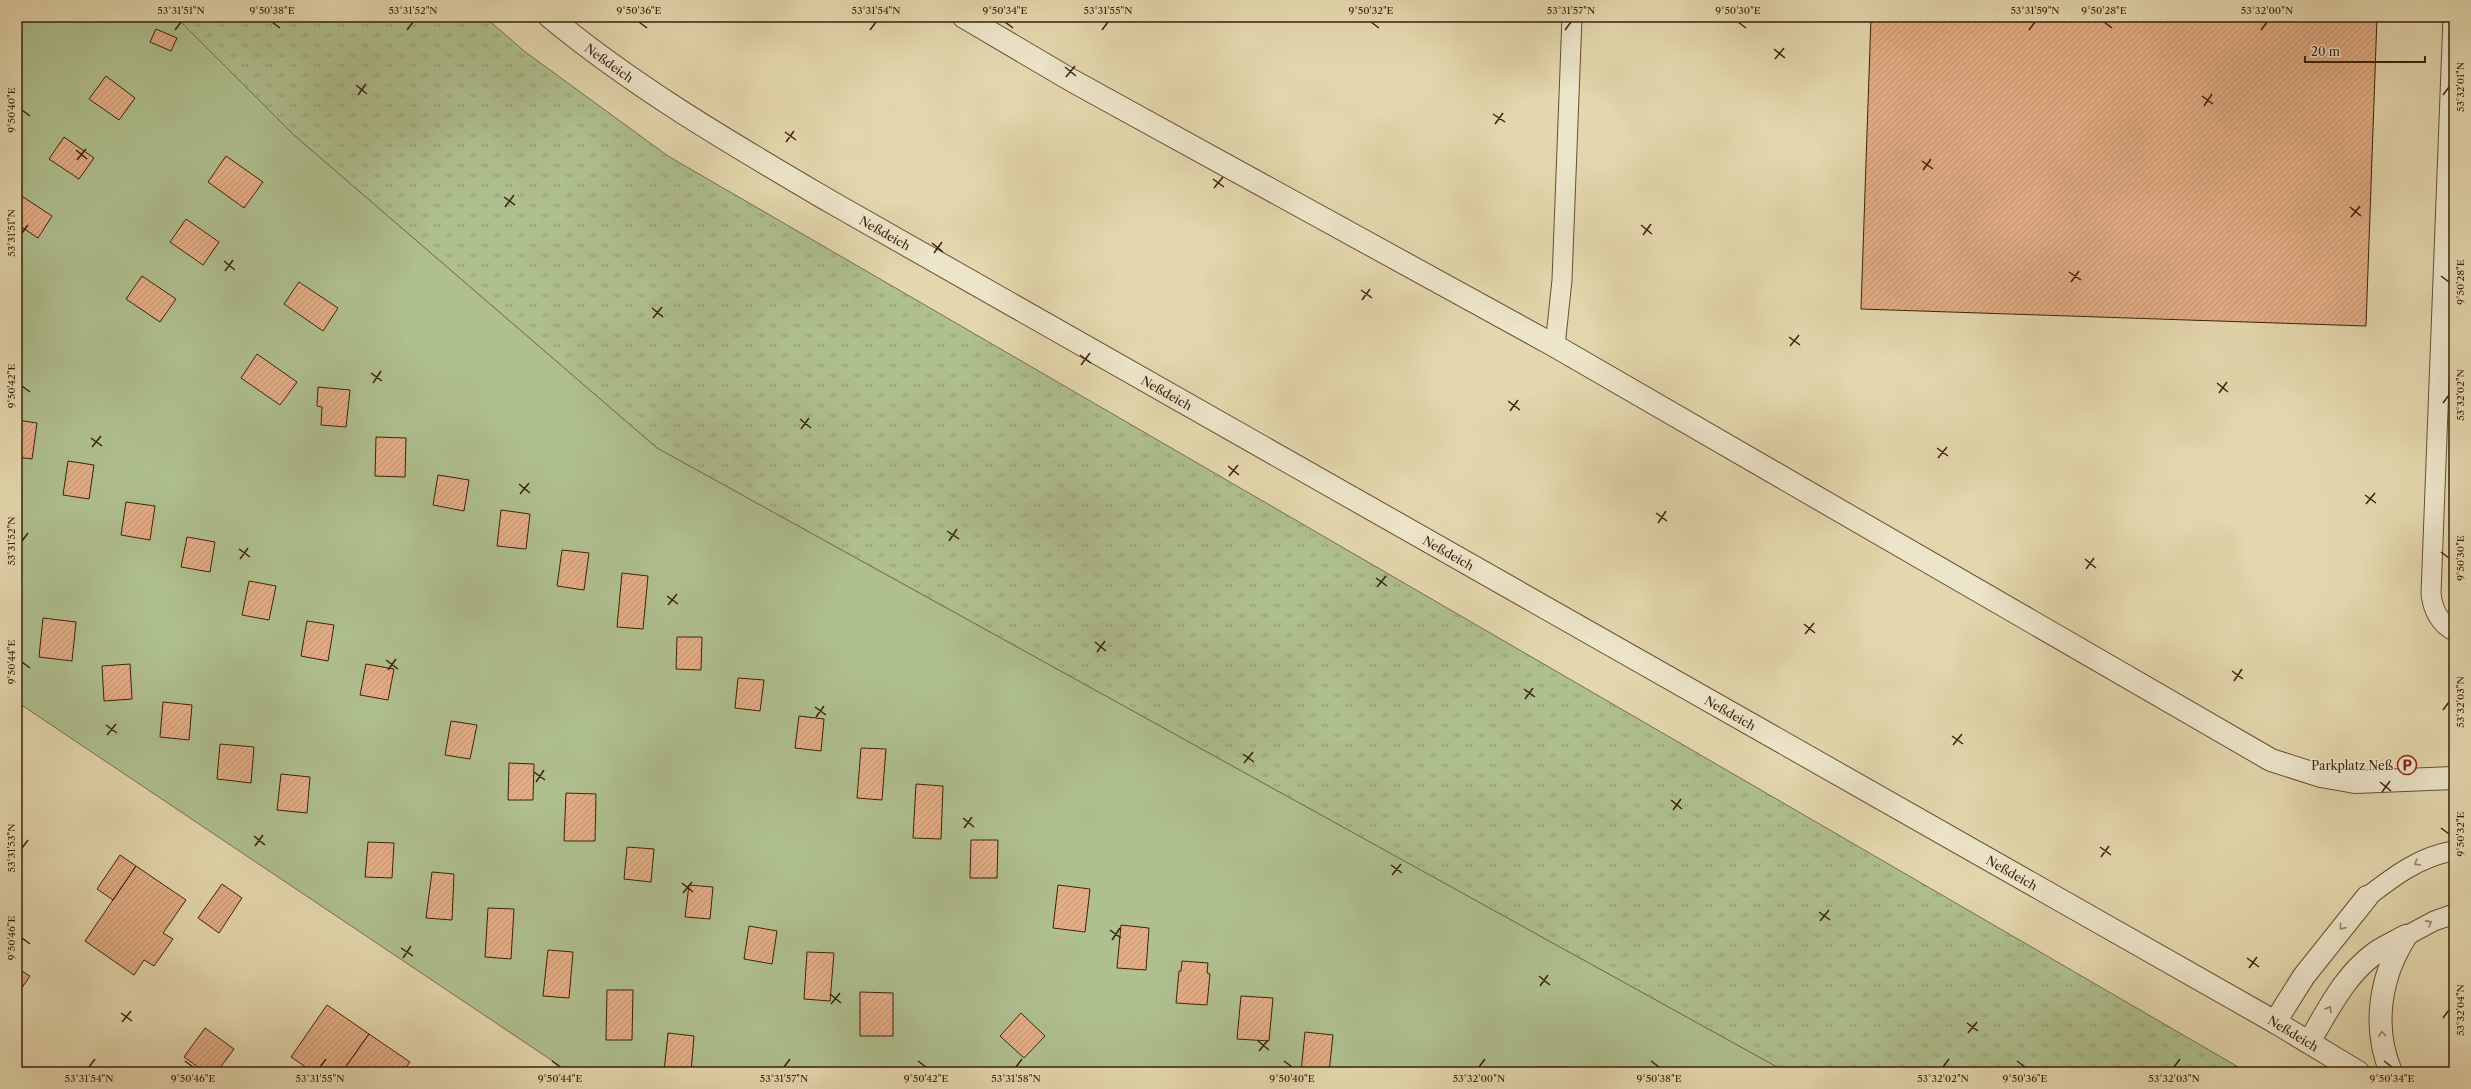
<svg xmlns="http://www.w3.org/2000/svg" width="2471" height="1089" font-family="'Libre Caslon Text',serif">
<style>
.grass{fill:url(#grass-tufts);stroke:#75704c}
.garden{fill:#afbf8e;stroke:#75704c}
.building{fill:url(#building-hatch);stroke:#3b200a}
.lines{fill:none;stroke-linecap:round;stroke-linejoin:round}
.service-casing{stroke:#654e33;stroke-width:21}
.minor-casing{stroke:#654e33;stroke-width:24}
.tertiary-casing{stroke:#654e33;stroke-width:24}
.service{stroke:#ede5ca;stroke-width:19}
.minor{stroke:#ede5ca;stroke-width:22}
.tertiary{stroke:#ede5ca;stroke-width:22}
.oneway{stroke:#94826a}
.ticks{fill:none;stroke:#3b200a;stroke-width:1.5}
.labels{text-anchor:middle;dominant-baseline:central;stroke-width:3;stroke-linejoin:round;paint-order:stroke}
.street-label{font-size:12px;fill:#3b200a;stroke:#ede5ca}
.poi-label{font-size:12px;fill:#3b200a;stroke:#ede5ca;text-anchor:end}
.neatline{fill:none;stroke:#3b200a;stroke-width:1.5}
.ticks-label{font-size:10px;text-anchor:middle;fill:#3b200a}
</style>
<defs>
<pattern id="grass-tufts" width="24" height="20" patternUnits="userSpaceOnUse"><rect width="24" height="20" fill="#afbf8e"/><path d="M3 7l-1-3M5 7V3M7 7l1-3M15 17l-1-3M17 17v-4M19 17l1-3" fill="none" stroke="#909b72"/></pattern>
<pattern id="building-hatch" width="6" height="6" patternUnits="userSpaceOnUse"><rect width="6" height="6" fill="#e2ae87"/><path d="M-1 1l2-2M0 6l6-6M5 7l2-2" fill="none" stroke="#c39573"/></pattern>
</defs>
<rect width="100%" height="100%" fill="#e4d7ad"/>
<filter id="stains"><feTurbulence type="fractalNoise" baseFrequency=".005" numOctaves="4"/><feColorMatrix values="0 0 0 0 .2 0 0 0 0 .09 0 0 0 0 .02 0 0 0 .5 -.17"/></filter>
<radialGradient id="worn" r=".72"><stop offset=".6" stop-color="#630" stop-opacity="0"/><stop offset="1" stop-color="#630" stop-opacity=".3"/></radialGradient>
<path class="grass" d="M176,17H485L524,51L668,156L2247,1072H1786L657,448L295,136Z"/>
<path class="garden" d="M17,17H176L295,136L657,448L1786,1072H569L17,702Z"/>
<path class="building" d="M1871,17H2377L2366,326L1861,309Z
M156,29L177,38L171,51L150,42Z
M106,76L135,98L119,120L89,99Z
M64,137L94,158L79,179L49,159Z
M226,156L263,182L244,208L208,182Z
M17,193L52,216L38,238L17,224Z
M186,219L219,242L203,265L170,242Z
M142,276L176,299L160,322L126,299Z
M299,282L338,308L323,331L284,304Z
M257,354L297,382L280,405L241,378Z
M318,387L350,390L346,427L321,425L322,407L317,406Z
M17,420L37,423L32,459L17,457Z
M376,437L406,438L405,477L375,476Z
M68,461L94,465L89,499L63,495Z
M438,475L469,480L464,511L433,505Z
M126,502L155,506L150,540L121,535Z
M501,510L530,514L526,549L497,546Z
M187,537L215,542L210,572L181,567Z
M562,550L589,553L584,590L557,586Z
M622,573L648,576L643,629L617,627Z
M249,581L276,586L269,620L242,615Z
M43,618L76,622L72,661L39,657Z
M307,621L334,625L328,661L301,656Z
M677,637H702L701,670L676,669Z
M130,664L132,699L104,701L102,666Z
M366,664L394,669L388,700L360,695Z
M738,678L764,680L760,711L735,708Z
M163,702L192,705L189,740L160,737Z
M799,716L824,719L821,751L795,748Z
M451,721L477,725L470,759L445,755Z
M220,744L254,747L251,783L217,779Z
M861,748L886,749L882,800L857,798Z
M509,763L534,764L533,800H508Z
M281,774L310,777L307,813L277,810Z
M916,784L943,786L941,839L913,838Z
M566,793L596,794L595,841H564Z
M971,840H998L997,878H970Z
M368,842L394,843L392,878L365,877Z
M627,847L654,849L651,882L624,879Z
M120,855L136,866L113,900L97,889Z
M136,866L186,900L163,933L173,939L154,966L144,960L134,975L85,941Z
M432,872L454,874L452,920L426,918Z
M222,884L242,898L219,933L198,918Z
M689,885L713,887L710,919L685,917Z
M1058,885L1090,889L1085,932L1053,928Z
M488,908L514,909L511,959L485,957Z
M1121,925L1149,928L1146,970L1117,968Z
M749,926L777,931L772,964L744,959Z
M548,950L573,952L569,998L543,996Z
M807,952L834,953L830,1001L804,999Z
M1182,961L1208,963L1207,973L1210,974L1207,1005L1176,1003L1179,971H1181Z
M17,968L30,976L17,995Z
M607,990H633L632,1040H606Z
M860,992L893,993V1036H860Z
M1241,996L1273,998L1269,1041L1237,1039Z
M327,1005L369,1034L342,1072H313L291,1057Z
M1021,1013L1045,1036L1024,1058L1000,1036Z
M205,1028L234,1049L217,1072H205L184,1057Z
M1305,1032L1333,1035L1329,1072H1301Z
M668,1033L694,1036L691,1072H664Z
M369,1034L410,1062L403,1072H342Z
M1537,1067H1568V1072H1536Z"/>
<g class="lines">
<defs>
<path id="service" d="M2453,17L2431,594C2433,610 2439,623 2454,631
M1555,346L1562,280L1572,17
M2367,897C2393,877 2420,856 2454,851
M2406,936L2434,921L2454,914"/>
<path id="minor" d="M964,17L1071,80L1555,346L2271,760L2321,776L2355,782L2454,778
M2275,1022L2304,976L2367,897
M2309,1042C2327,1012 2344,976 2374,954C2383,947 2395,942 2406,936
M2391,1072C2372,1027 2380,976 2406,936"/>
<g id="tertiary">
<path id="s1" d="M550,17C637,89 734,145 831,202L2275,1022L2358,1072"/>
</g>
</defs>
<use href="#service" class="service-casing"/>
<use href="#minor" class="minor-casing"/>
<use href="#tertiary" class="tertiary-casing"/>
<use href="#service" class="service"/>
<use href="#minor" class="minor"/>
<use href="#tertiary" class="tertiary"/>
</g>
<defs><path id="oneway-chevron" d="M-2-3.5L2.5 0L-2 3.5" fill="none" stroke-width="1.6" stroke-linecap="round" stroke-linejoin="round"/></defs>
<g class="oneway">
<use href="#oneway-chevron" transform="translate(2417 863) rotate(149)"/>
<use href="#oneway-chevron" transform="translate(2429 923) rotate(-28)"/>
<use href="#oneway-chevron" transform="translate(2342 927) rotate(129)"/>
<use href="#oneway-chevron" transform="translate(2329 1009) rotate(-59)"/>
<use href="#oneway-chevron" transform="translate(2382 1034) rotate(-96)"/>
</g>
<path class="ticks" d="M272,22L280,28M639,22L647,28M1005,22L1013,28M1371,22L1379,28M1738,22L1746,28M2104,22L2112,28M175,30L181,22M407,30L413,22M870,30L876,22M1102,30L1108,22M1565,30L1571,22M2029,30L2035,22M2261,30L2267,22M1774,49L1785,58M1775,59L1784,48M1065,67L1076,76M1066,77L1075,66M356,85L367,94M358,95L366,84M2443,95L2449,87M2202,96L2213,104M2204,106L2212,94M22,110L30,116M1493,114L1505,122M1495,124L1503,113M785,132L796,140M786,142L794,131M76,150L87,159M77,160L86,149M1922,161L1933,169M1923,170L1931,159M1213,179L1224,187M1214,188L1223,177M504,197L515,205M505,207L514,195M2350,207L2361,216M2351,217L2360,206M1641,225L1652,234M22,233L28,225M1643,235L1651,224M932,243L943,252M934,253L942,242M224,261L235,270M225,271L233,260M2069,272L2081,280M2441,276L2449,282M2071,282L2079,271M1361,290L1372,298M1362,300L1370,289M652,308L663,317M653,318L662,307M1789,337L1800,345M1790,346L1799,335M1080,355L1091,363M1081,365L1090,353M371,373L382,381M373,383L381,371M2217,383L2228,392M22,386L30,392M2219,393L2227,382M1508,401L1520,410M2443,403L2449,395M1510,411L1518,400M800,419L811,428M801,429L809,418M91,438L102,446M92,447L101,436M1937,448L1948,456M1938,458L1947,447M1228,466L1239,475M1229,476L1238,465M519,484L530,493M520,494L529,483M2365,495L2376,503M2366,504L2375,493M1656,513L1667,521M1658,523L1666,511M947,531L959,539M22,541L28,533M949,541L957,529M239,549L250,557M2441,552L2449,558M240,559L248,548M2085,559L2096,568M2086,569L2094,558M1376,578L1387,586M1377,587L1386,576M667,596L678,604M668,605L677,594M1804,624L1815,633M1805,634L1814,623M1095,642L1106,651M1097,652L1105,641M386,660L398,669M22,662L30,668M388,670L396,659M2232,671L2243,679M2234,681L2242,669M1524,689L1535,697M1525,699L1533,688M815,707L826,715M2443,710L2449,702M816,717L824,706M106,725L117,733M107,735L116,724M1952,736L1963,744M1953,745L1962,734M1243,754L1254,762M1244,763L1253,752M534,772L545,780M536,782L544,770M2380,782L2391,791M2382,792L2390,781M1671,800L1682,809M1673,810L1681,799M963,818L974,827M964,828L972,817M2441,828L2449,834M254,836L265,845M255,846L263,835M2100,847L2111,855M22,848L28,840M2101,857L2109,846M1391,865L1402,873M1392,875L1401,864M682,883L693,892M683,893L692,882M1819,912L1830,920M1820,921L1829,910M1110,930L1121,938M22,938L30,944M1112,940L1120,928M401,948L413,956M403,958L411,946M2247,958L2259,967M2249,968L2257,957M1539,976L1550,985M1540,986L1548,975M830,994L841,1003M831,1004L840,993M121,1013L132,1021M2443,1018L2449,1010M122,1022L131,1011M1967,1023L1978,1031M1968,1033L1977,1022M1258,1041L1269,1050M1259,1051L1268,1040M185,1061L193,1067M552,1061L560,1067M918,1061L926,1067M1284,1061L1292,1067M1651,1061L1659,1067M2017,1061L2025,1067M2384,1061L2392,1067M89,1067L95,1059M320,1067L326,1059M784,1067L790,1059M1016,1067L1022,1059M1479,1067L1485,1059M1943,1067L1949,1059M2174,1067L2180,1059"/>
<defs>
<symbol id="parking-ring" viewBox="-11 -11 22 22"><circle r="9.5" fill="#ede5ca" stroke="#8f2418" stroke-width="1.5"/><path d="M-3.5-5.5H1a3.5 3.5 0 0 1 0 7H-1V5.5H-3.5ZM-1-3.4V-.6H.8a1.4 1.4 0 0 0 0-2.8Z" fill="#8f2418"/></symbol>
</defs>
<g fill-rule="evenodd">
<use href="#parking-ring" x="2396" y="754" width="22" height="22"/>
</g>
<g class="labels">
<g class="street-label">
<text stroke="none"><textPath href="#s1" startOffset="75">Neßdeich</textPath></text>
<text stroke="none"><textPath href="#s1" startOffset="399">Neßdeich</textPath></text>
<text stroke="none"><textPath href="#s1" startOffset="723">Neßdeich</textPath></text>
<text stroke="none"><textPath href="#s1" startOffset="1047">Neßdeich</textPath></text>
<text stroke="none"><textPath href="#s1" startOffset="1371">Neßdeich</textPath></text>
<text stroke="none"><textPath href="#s1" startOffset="1695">Neßdeich</textPath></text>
<text stroke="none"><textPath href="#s1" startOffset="2019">Neßdeich</textPath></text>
</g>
<g class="poi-label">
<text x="2393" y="765">Parkplatz Neß</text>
</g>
</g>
<rect width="2471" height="1089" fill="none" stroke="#e4d7ad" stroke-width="44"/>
<path d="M2305 56v6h120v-6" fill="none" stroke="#3b200a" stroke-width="2"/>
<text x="2311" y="56" font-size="12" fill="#3b200a" stroke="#ede5ca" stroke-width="3" paint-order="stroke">20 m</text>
<rect x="22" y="22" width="2427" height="1045" class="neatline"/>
<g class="ticks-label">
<text x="181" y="14">53°31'51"N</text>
<text x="272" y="14">9°50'38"E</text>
<text x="413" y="14">53°31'52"N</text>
<text x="639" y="14">9°50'36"E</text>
<text x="876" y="14">53°31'54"N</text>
<text x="1005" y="14">9°50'34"E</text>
<text x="1108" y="14">53°31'55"N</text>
<text x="1371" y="14">9°50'32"E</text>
<text x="1571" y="14">53°31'57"N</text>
<text x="1738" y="14">9°50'30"E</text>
<text x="2035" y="14">53°31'59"N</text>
<text x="2104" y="14">9°50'28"E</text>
<text x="2267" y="14">53°32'00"N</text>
<text transform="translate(2460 87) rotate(-90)" y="4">53°32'01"N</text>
<text transform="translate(11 110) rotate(-90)" y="4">9°50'40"E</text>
<text transform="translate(11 233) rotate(-90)" y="4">53°31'51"N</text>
<text transform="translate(2460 282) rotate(-90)" y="4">9°50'28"E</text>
<text transform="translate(11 386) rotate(-90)" y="4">9°50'42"E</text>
<text transform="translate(2460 395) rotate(-90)" y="4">53°32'02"N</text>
<text transform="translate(11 541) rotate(-90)" y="4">53°31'52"N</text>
<text transform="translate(2460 558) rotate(-90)" y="4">9°50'30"E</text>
<text transform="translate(11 662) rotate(-90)" y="4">9°50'44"E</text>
<text transform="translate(2460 702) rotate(-90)" y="4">53°32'03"N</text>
<text transform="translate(2460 834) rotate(-90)" y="4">9°50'32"E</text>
<text transform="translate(11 848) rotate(-90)" y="4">53°31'53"N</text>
<text transform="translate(11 938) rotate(-90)" y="4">9°50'46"E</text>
<text transform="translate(2460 1010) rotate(-90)" y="4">53°32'04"N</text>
<text x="89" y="1082">53°31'54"N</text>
<text x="193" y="1082">9°50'46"E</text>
<text x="320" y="1082">53°31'55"N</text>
<text x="560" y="1082">9°50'44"E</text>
<text x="784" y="1082">53°31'57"N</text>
<text x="926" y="1082">9°50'42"E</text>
<text x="1016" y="1082">53°31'58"N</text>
<text x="1292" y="1082">9°50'40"E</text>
<text x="1479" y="1082">53°32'00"N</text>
<text x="1659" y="1082">9°50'38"E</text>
<text x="1943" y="1082">53°32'02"N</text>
<text x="2025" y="1082">9°50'36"E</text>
<text x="2174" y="1082">53°32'03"N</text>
<text x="2392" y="1082">9°50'34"E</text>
</g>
<rect width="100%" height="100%" filter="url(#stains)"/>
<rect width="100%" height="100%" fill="url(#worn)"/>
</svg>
